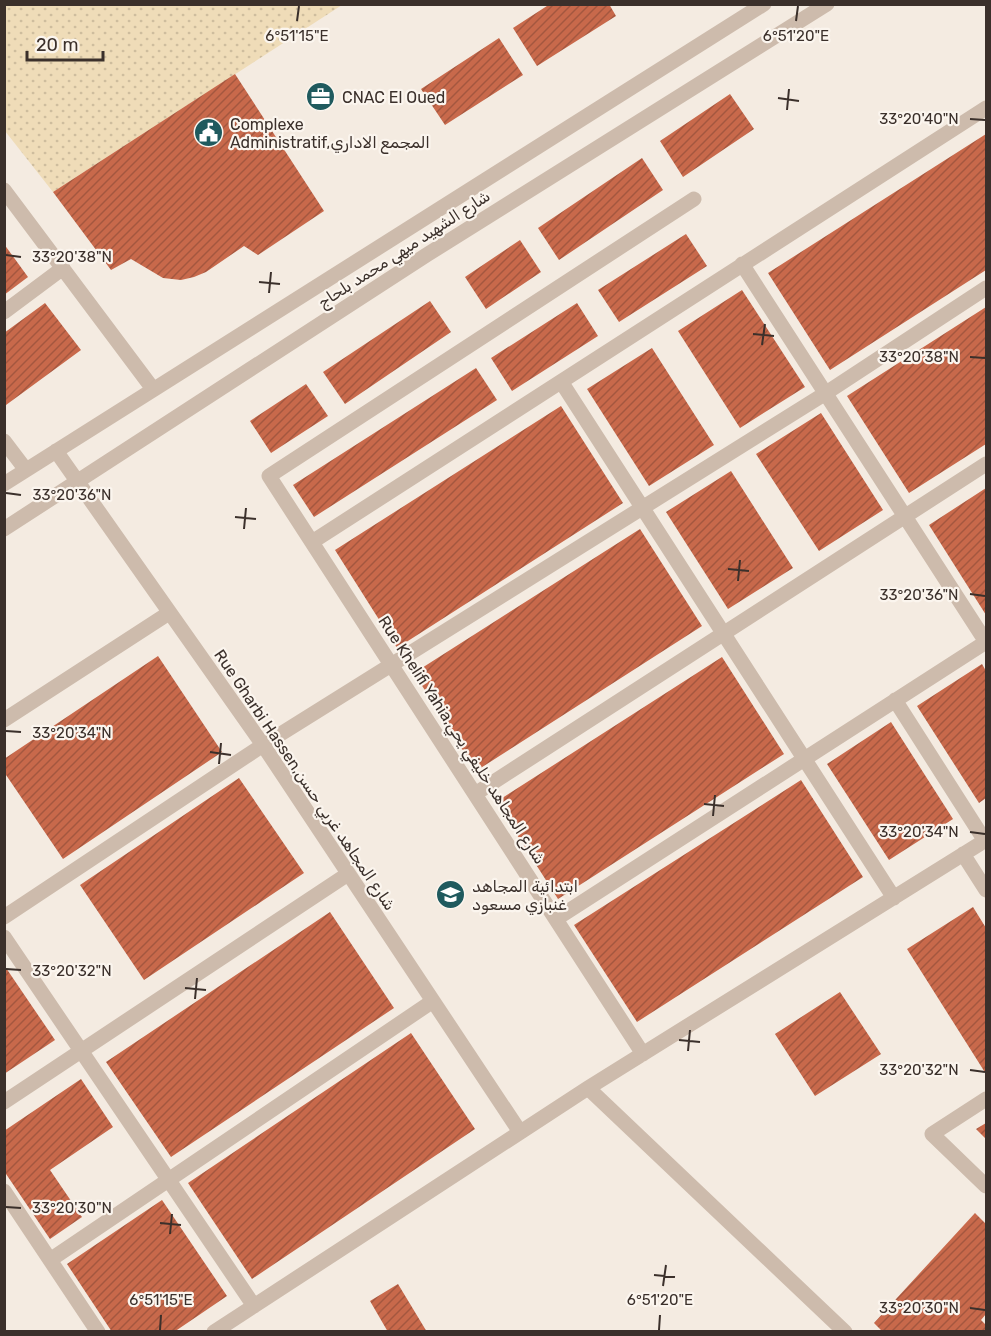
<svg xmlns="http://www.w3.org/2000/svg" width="991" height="1336" font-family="Rubik,'Noto Sans Arabic',sans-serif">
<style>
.sand{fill:url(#sand-dots)}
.building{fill:url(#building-hatch)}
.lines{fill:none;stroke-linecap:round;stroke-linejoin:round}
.minor{stroke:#cdbbac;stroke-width:15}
.ticks{fill:none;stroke:#3b302b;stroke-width:2}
.labels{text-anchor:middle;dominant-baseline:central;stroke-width:4.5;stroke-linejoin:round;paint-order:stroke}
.poi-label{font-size:16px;fill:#3b302b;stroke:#fbf5ee;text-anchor:start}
.street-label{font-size:16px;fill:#3b302b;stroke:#fbf5ee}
.ticks-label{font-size:15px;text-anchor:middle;fill:#3b302b;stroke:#fbf5ee;stroke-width:4.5;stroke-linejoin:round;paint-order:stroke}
</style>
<defs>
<pattern id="sand-dots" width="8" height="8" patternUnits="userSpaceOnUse" patternTransform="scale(1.5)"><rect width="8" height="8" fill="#efdcb8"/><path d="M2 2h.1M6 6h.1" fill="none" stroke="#cebd9e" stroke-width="1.8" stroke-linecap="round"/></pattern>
<pattern id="building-hatch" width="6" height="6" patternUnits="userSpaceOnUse" patternTransform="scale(1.5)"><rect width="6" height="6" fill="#c8694b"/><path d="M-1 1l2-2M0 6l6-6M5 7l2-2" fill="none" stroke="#a4573f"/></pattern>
</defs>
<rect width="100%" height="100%" fill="#f4ebe1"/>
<path class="sand" d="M5,4H342V5L53,192L5,131Z"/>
<path class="building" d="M550,4H609L616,16L537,66L513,28Z
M499,38L523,75L445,125L421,89Z
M235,74L324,211L258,255L244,246L206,272L194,277L181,280L163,278L131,259L111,270L53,192Z
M730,94L754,129L683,177L660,141Z
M986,134V270L830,370L768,273Z
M642,158L663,190L559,260L538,228Z
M686,234L707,266L619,322L598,290Z
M520,240L541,272L486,309L465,277Z
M4,244L28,277L4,295Z
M742,290L805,387L740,428L678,331Z
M430,301L451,332L345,404L323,372Z
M45,303L81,350L6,405L4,333Z
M577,303L598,336L512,391L491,358Z
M986,307V444L909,493L847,396Z
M652,348L714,445L649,486L587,389Z
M476,368L497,400L314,517L293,485Z
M306,384L328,416L271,453L250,421Z
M561,406L623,503L397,648L335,550Z
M821,413L883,510L819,551L756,454Z
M731,471L793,568L728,609L666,512Z
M986,488V615L929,525Z
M640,529L702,626L476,771L414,673Z
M158,656L222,752L63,859L4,772V759Z
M722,657L784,754L558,899L496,802Z
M982,664L986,671V798L979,803L917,706Z
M891,722L953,819L889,860L827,764Z
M239,778L304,873L144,980L80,885Z
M801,780L863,877L637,1022L574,925Z
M973,907L986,928V1074L907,949Z
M330,912L394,1008L171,1157L106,1062Z
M4,965L55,1040L4,1074Z
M840,992L881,1054L815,1096L775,1034Z
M411,1033L475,1129L252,1279L188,1183Z
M81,1079L113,1127L50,1170L82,1217L50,1239L4,1171V1131Z
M986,1123V1139L976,1129Z
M162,1200L227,1296L174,1332H112L67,1264Z
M975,1213L986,1224V1314L981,1320L986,1325V1332H883L874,1323Z
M398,1284L427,1332H388L370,1301Z"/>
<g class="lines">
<path class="minor" d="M4,190L153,389
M742,264L986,642
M4,312L63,268
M562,383L894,898
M4,441L26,470
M56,451L263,745L520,1132
M4,484L764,4
M4,529L428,254L827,4
M312,542L986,108
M895,700L985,841
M4,720L169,613
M475,794L986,464
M963,854L986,890
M4,917L263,745L826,393L986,288
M556,919L986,642
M4,937L254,1306
M643,1054L269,476L694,199
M588,1088L845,1332
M986,1099L932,1134L986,1186
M4,1102L348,874
M4,1191L98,1332
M50,1260L433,1001
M214,1332L588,1088L986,840"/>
</g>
<path class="ticks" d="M297,21L299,6M796,21L798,6M778,98L799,101M787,110L789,89M970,119L985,120M6,255L21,257M259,282L280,284M269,293L271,272M753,334L774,336M762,345L765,324M970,357L985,358M6,493L21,495M235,517L256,519M244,529L246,508M728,569L749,571M738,581L740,560M970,594L985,596M6,731L21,732M210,752L231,755M219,764L221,743M704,804L724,806M713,816L715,795M970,832L985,834M6,969L21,970M185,988L206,990M195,999L197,978M679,1040L700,1042M688,1051L690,1030M970,1070L985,1072M6,1207L21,1208M160,1223L181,1225M170,1234L172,1214M654,1275L675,1277M663,1286L666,1265M970,1308L985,1310M160,1330L161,1315M659,1330L660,1315"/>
<defs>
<symbol id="office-disc" viewBox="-11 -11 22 22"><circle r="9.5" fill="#1f5a5e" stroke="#fbf5ee"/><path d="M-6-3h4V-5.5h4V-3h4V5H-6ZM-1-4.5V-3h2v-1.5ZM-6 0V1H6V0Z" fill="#fff"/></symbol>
<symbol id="civic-disc" viewBox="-11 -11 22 22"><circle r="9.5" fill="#1f5a5e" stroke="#fbf5ee"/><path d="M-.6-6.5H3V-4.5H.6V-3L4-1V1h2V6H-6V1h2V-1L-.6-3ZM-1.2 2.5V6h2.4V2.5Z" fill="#fff"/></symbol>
<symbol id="school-disc" viewBox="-11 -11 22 22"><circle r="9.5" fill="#1f5a5e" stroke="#fbf5ee"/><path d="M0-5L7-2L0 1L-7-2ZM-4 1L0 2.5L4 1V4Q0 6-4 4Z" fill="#fff"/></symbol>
</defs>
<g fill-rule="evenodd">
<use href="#office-disc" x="304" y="80" width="33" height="33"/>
<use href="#civic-disc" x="192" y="116" width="33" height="33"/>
<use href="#school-disc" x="434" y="878" width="33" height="33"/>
</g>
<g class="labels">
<g class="poi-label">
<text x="342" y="97">CNAC El Oued</text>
<text x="230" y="124">Complexe<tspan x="230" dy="18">Administratif,المجمع الاداري</tspan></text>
<text x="472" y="886">ابتدائية المجاهد<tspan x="472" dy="18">غنبازي مسعود</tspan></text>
</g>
<g class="street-label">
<text transform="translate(404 249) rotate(-33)">شارع الشهيد ميهي محمد بلحاج</text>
<text transform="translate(462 740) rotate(57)">Rue Khelifi Yahia,شارع المجاهد خليفي يحي</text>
<text transform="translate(305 780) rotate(56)">Rue Gharbi Hassen,شارع المجاهد غربي حسن</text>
</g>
</g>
<g class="ticks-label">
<text x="297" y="41">6°51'15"E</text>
<text x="796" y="41">6°51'20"E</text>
<text x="919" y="124">33°20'40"N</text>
<text x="72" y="262">33°20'38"N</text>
<text x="919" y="362">33°20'38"N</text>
<text x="72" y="500">33°20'36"N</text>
<text x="919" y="600">33°20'36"N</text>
<text x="72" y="738">33°20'34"N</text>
<text x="919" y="837">33°20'34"N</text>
<text x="72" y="976">33°20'32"N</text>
<text x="919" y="1075">33°20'32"N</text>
<text x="72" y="1213">33°20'30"N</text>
<text x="161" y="1305">6°51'15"E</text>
<text x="660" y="1305">6°51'20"E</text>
<text x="919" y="1313">33°20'30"N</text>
</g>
<rect width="991" height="1336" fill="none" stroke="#3b302b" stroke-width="12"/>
<path d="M27 51v9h76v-9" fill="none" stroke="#3b302b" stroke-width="3"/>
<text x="36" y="51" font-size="18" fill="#3b302b" stroke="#fbf5ee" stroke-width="4.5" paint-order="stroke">20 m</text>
</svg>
